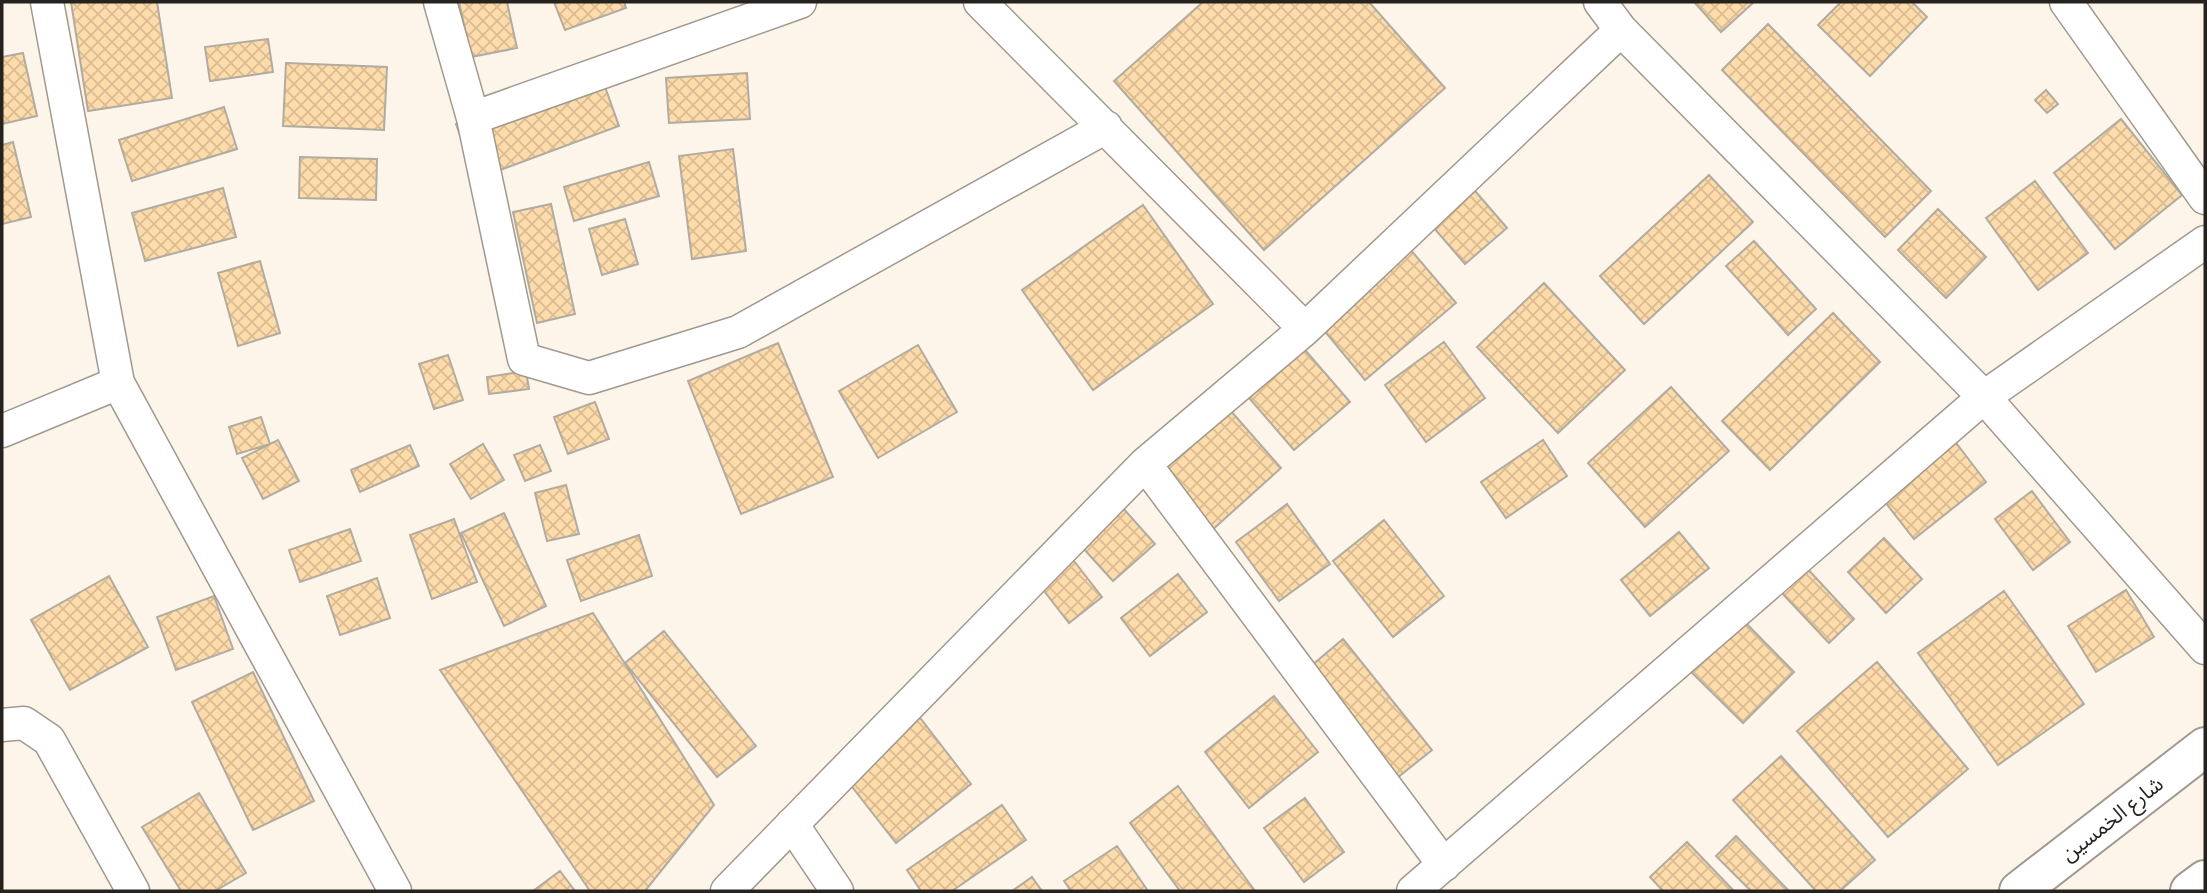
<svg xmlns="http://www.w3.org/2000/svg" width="2207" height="893" viewBox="0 0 2207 893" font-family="Karla,'Noto Sans Arabic',sans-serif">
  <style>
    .building { fill: url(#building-cross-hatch); stroke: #b2aba0; stroke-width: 2 }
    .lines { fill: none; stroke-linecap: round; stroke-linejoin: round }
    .minor-casing { stroke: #a0998f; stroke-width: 35 }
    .primary-casing { stroke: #a0998f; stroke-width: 42 }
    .minor { stroke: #fff; stroke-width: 32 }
    .primary { stroke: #fff; stroke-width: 38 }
    .labels { text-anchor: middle; stroke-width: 7; stroke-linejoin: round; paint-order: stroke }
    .street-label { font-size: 21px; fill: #26231f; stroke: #fff }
  </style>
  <defs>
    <pattern id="building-cross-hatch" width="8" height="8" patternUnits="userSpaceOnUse" patternTransform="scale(1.75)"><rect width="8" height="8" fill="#fedbaa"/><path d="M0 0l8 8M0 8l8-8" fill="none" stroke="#dabc92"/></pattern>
  </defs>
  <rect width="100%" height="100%" fill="#fdf5ea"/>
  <!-- building -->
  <path class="building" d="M71,2H157L172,98L88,111Z
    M459,2H507L517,48L471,57Z
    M554,2H624L626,8L565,30Z
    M1203,2H1369L1445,88L1264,250L1114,81Z
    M1694,2H1754L1721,32Z
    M1841,2H1912L1927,17L1870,76L1818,25Z
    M1768,24L1931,191L1885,237L1722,70Z
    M268,39L273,72L210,81L205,47Z
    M23,53L37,116L2,124V57Z
    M286,63L387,67L384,130L283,126Z
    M599,70L619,126L476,179L456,124Z
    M747,73L750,119L669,123L666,78Z
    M2046,90L2058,104L2047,113L2035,100Z
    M224,107L237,149L132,181L119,140Z
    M2121,119L2182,195L2115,249L2054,173Z
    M13,142L31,217L2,224V145Z
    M733,149L746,251L692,259L679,156Z
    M300,157L377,159L376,200L299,198Z
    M649,162L659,196L574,221L564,187Z
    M1457,170L1507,228L1465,264L1415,206Z
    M1709,175L1753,222L1644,324L1600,276Z
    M2035,181L2088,253L2038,290L1986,218Z
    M223,188L236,237L145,261L132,213Z
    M551,204L575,314L537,323L513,212Z
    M1143,205L1213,304L1093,390L1022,290Z
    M1938,209L1986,257L1946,298L1898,250Z
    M625,219L638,264L602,275L589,229Z
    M1398,235L1456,303L1365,380L1308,311Z
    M1754,241L1816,309L1788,335L1726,266Z
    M260,261L280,333L238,346L218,273Z
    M1544,283L1625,370L1558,433L1477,347Z
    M1833,313L1880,362L1770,470L1722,421Z
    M1293,336L1350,402L1294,450L1237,384Z
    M1444,342L1485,398L1426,442L1385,385Z
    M778,343L833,477L741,514L688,381Z
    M918,345L957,412L878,458L839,391Z
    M448,355L463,400L434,409L419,364Z
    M526,371L529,389L489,394L487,377Z
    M1671,387L1729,451L1645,527L1588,463Z
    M595,402L609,439L568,454L554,417Z
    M1230,410L1281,468L1211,531L1160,472Z
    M261,417L270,444L237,454L229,427Z
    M1947,431L1986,482L1914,539L1874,488Z
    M278,440L299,481L263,499L242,458Z
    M1543,440L1567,476L1506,518L1481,482Z
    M483,444L504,480L471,499L450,464Z
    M410,445L419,466L360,492L351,470Z
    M540,445L551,471L525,481L514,455Z
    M566,485L579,534L547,541L535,493Z
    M2032,491L2070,542L2033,570L1995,519Z
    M1114,498L1155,544L1113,581L1072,536Z
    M1287,504L1330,564L1279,601L1236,542Z
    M504,513L546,606L504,626L461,533Z
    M454,519L477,582L432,599L410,535Z
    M1384,520L1444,596L1393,637L1333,561Z
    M350,529L361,561L300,582L289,550Z
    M1679,532L1709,568L1650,616L1621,580Z
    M639,535L652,576L581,601L567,560Z
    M1884,538L1922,579L1886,613L1848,572Z
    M1060,543L1102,597L1069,623L1027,569Z
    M1804,565L1854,619L1829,643L1778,589Z
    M1178,574L1207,612L1150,656L1121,618Z
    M109,576L148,647L70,690L31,620Z
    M377,578L390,618L340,635L327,596Z
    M2126,590L2154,637L2096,672L2068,626Z
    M2004,591L2084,704L1998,765L1918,653Z
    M214,596L233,649L176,670L157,617Z
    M1734,611L1794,672L1743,723L1683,664Z
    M593,613L714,805L645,891H590L440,670Z
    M664,631L756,746L717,777L625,663Z
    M1343,639L1432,750L1392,782L1304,672Z
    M1877,662L1968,769L1888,837L1797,731Z
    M253,672L314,801L253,830L192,702Z
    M1274,696L1318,752L1249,808L1205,752Z
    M918,715L971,784L896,843L842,774Z
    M1781,756L1875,860L1840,891H1816L1733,800Z
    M1178,786L1255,891H1180L1130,823Z
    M199,793L246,873L215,891H181L142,827Z
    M1305,798L1344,852L1304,882L1264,828Z
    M1002,805L1026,840L952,891H921L907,870Z
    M1736,836L1789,891H1751L1716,856Z
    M1687,842L1734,891H1663L1650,877Z
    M1117,846L1148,891H1071L1064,881Z
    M560,871L575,891H533Z
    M1032,877L1042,891H1012Z"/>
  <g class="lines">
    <!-- minor casing -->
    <g class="minor-casing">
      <path id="minor" d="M47,2L118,383L395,891
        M440,2L473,118L524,359L589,378L738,332L1106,127
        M980,2L1305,329
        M1600,2L1621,30L1984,397L2205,648
        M2066,2L2205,198
        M473,118L800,2
        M2,431L118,383
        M1145,464L1444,865
        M2,725L24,723L49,740L133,891
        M792,824L837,891
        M727,891L1145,464L1305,329L1621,30
        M1413,891L1984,397L2205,242"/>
    </g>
    <!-- primary casing -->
    <g class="primary-casing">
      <path id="primary" d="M2019,891L2205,747
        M2190,891L2205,880"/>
    </g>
    <!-- minor -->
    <use href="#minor" class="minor"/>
    <!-- primary -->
    <use href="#primary" class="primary"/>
  </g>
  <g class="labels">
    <!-- street labels -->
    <g class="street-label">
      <text transform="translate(2112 819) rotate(-38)" y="7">شارع الخمسين</text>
    </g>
  </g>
  <!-- border -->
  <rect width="2207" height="893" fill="none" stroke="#26231f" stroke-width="7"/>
</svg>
